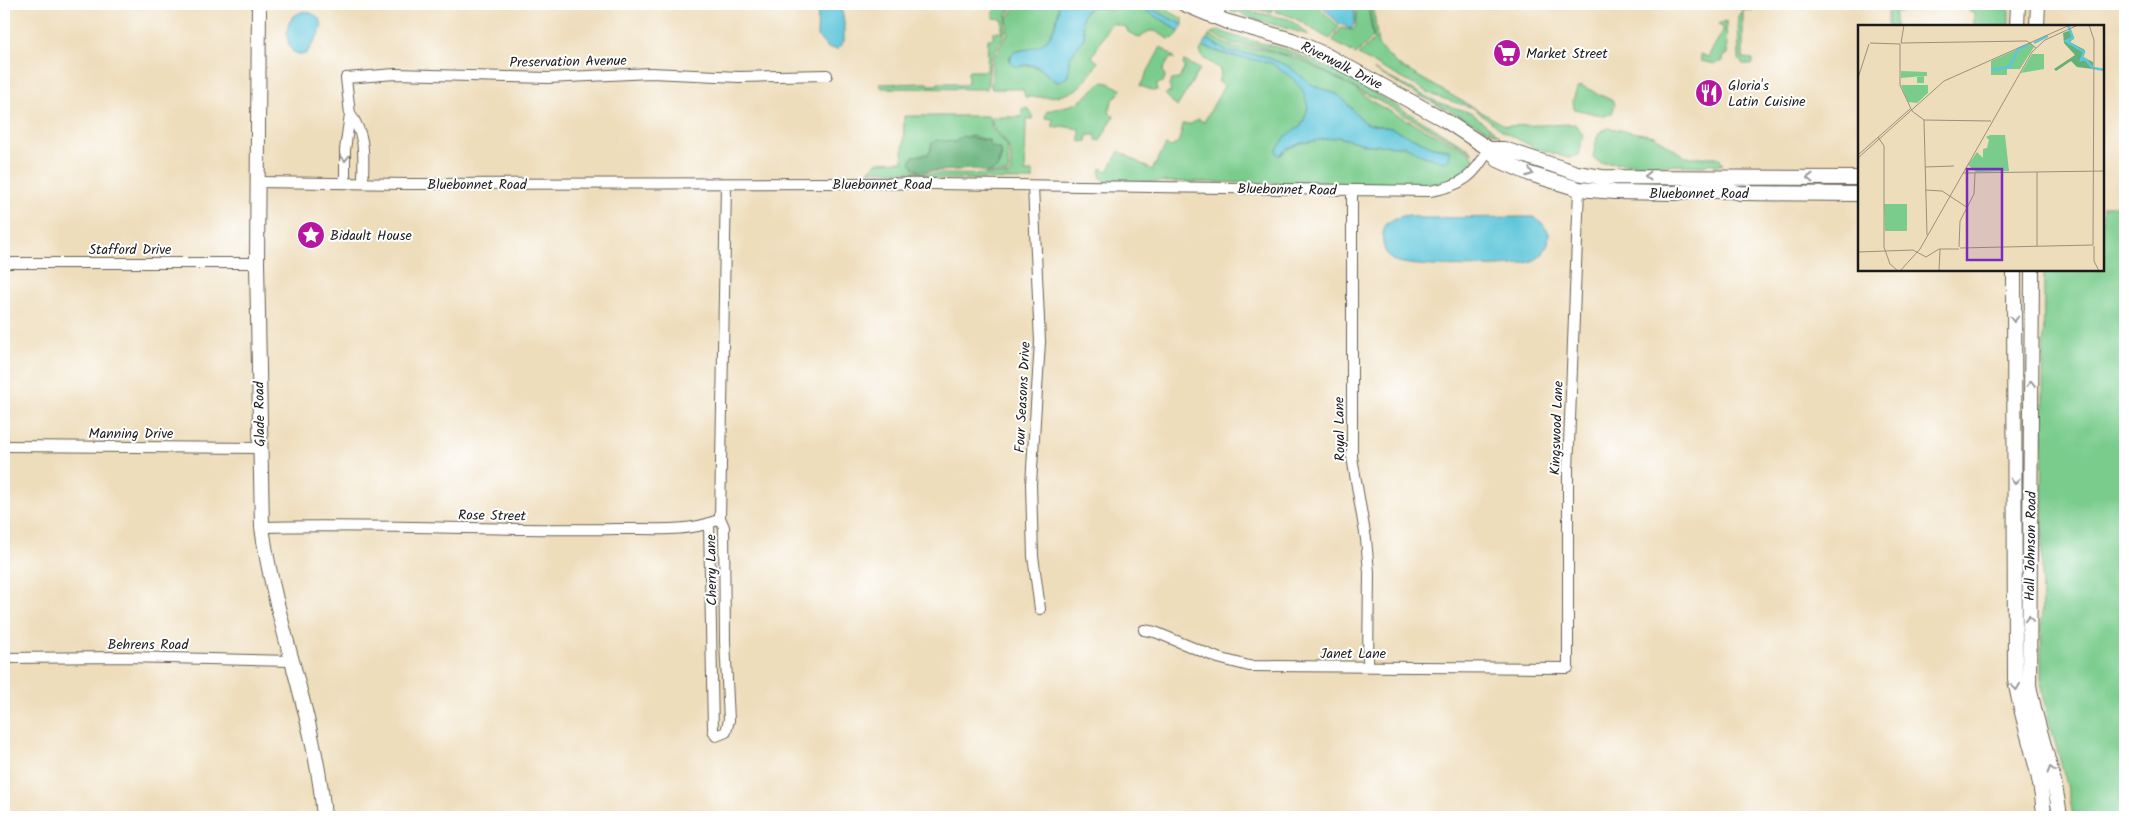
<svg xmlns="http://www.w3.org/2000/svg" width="2129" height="821" viewBox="0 0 2129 821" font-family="Kalam,sans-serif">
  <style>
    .green { fill: #7acc8d; stroke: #4b7454 }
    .forest { fill: #63b078; stroke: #40664a }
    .water { fill: #5ec6da; stroke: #3d717b }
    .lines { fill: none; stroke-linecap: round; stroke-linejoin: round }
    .street-casing { stroke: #666054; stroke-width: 12 }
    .secondary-casing { stroke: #666054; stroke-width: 16 }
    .street { stroke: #fff; stroke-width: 10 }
    .secondary { stroke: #fff; stroke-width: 14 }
    .oneway { stroke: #999 }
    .labels { text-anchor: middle; stroke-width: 4; stroke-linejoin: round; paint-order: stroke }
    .poi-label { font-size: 14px; fill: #1c1c1c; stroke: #fff; text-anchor: start }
    .street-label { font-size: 14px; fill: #1c1c1c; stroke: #fff }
    .inset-river { fill: none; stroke: #5ec6da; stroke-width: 2.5 }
    .inset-road { fill: none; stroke: #9a907b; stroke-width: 1 }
    .view { fill: #7b2cbf; fill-opacity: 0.15; stroke: #7b2cbf; stroke-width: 2.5 }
    .inset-edge { fill: none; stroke: #1c1c1c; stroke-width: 2.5 }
  </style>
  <rect width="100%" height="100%" fill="#fff"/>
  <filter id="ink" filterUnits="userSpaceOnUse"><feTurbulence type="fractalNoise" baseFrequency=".02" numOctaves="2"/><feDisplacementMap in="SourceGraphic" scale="10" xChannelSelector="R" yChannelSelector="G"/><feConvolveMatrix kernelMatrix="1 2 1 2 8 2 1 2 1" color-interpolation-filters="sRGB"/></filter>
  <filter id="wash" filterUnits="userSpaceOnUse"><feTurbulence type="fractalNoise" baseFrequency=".0096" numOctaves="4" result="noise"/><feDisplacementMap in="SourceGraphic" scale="20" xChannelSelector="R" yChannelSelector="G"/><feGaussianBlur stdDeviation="1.12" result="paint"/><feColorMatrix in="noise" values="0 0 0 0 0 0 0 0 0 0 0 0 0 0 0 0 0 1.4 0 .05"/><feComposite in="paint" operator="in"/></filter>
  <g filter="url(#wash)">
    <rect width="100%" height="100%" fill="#edb"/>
    <!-- green -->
    <path class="green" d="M998,4H1016L1007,15L1004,36L991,57L987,89L882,88L879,84L928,83L929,85H937L938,83H955L957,85H965L968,83V71H987L988,39H993V32H1002V19L993,18V12Z
      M1019,4H1059C1057,22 1052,44 1031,49C1023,50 1014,50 1009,57L1018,67C1033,63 1040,67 1050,78H1066L1068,76L1069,58L1084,38L1082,16L1090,7C1096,6 1099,9 1105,9C1113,10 1117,5 1124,4C1138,1 1168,23 1179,32L1175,38L1169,39L1155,31H1149L1140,38L1128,32L1126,27L1111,23L1092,57L1098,62C1077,99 1064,97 1025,97L1023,89H992L991,86L993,58L1007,35L1008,17Z
      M1142,4H1155L1183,19V25Z
      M1233,4H1278L1271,12Z
      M1281,4H1316L1339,27L1330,39C1311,30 1297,15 1275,12Z
      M1363,4H1367L1368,8L1373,37L1356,54L1332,41L1341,28L1352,30L1356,27V7Z
      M1369,4H1373L1378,45L1398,65L1506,126L1575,124L1583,135L1579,155L1568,158L1533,147L1506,133L1473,108L1435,96L1358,55L1374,39Z
      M1745,6L1752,5L1753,10H1743V58L1753,59V64H1743L1739,59L1738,16Z
      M1894,6H1903L1902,12H1895V26H1888V12Z
      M1972,7L2009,9V26H1974V13L1969,12Z
      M1232,8L1289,19L1309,35L1245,16L1239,11L1236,13L1230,10Z
      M1726,21L1727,54L1722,57L1723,61L1715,64L1701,61L1700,54L1708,57L1724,29L1718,24Z
      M1220,30C1223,35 1279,47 1291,51C1349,75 1410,115 1465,146L1474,153L1296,56L1283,54L1261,47L1233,45L1211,33Z
      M1209,35L1233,48L1262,49L1298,59L1351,86L1376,104L1471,153L1475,160C1468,180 1440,184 1422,185L1104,181L1100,176L1101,168L1108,171L1119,151L1152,170L1166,145L1171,147L1179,142L1183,124H1191L1198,119L1204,122L1224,86L1218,81L1221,75L1219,68L1203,58L1200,51L1203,46C1211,49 1220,53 1228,55C1240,58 1254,57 1266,61C1286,68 1313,91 1307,114C1304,124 1287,145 1280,156L1287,149L1301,143L1338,137L1369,145L1405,146L1424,156L1444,162L1448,149L1433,147L1391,128L1366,124L1339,95L1314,86L1288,66L1263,56L1228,52L1207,39Z
      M1161,47L1175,58H1170L1163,70L1165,77L1163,82L1157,84V90L1154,91L1140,86Z
      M1184,61L1200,69L1177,107L1165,94L1171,92L1169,85L1172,80L1179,79L1185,67L1183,65Z
      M1374,70L1439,103L1472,113L1500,136L1416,94Z
      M1102,82L1109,83L1122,90L1112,101L1109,113L1114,116L1100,141L1096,140V135H1088L1087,141L1080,142V129L1061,126L1053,128V119L1045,118L1047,111L1078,103Z
      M1582,86L1613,101L1615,105L1612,113L1605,116L1574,109L1573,100L1577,88Z
      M1025,108L1030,110L1033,116L1032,119H1026L1025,172H1033V180L876,178L869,173L1008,175C1012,171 1011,169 1011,164C1011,133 993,139 991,117H1022V109Z
      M904,116H989L992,128L1007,145L1009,170L1007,173H986L999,165L1002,154L1000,149L991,146L989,140L970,136L955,142L942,141L931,148L928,154L913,156L914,169L920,172L869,170L877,162L903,161Z
      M1609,128L1655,136L1685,157H1718L1723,164L1718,166L1710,163L1704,166L1600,163L1593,157L1597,137L1601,131Z
      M2103,206H2125V817H2073C2067,769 2046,726 2041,678L2044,270H2103Z"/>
    <!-- forest -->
    <path class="forest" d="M962,136L989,141L991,146L1002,151L997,169L986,173L975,169L920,172L910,163L913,156L928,154L931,150V144L937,140L955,142Z"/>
    <!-- water -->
    <path class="water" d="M832,4L841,6L844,22V41L838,49L828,48L817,36L818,6Z
      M1059,4H1124L1110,9L1090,7C1077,16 1085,25 1084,38L1069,58L1068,76L1059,82C1049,80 1045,69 1035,66C1028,63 1021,67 1014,66L1009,60L1014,52C1021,50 1030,50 1038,46C1054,39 1058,19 1059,4Z
      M1133,4H1142L1183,25L1179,32L1166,22Z
      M1320,4H1352C1354,12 1358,22 1351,29L1338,23Z
      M305,11C335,20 317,35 307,53L302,55L293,52C283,37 285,15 305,11Z
      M1207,39L1228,52L1263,56L1288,66L1314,86L1339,95L1366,124L1391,128L1433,147L1449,150V160L1444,162L1424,156L1405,146L1369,145L1338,137L1301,143L1287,149L1278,156L1276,151L1286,136L1301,126L1304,120L1308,107L1303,91L1292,78L1271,63L1228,55L1203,46Z
      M1409,215L1421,218L1533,217L1542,223L1549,233L1548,244L1542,255C1537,259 1531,262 1525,263C1507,268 1402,269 1391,259C1381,249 1381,235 1386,223L1402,216Z"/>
  </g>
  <g filter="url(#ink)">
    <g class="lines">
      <!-- street casing -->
      <g class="street-casing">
        <path id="street" d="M350,114C367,137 363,156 363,183
          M256,182L409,184L864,183L1430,191C1462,186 1474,176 1489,149
          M345,183V150L350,114L346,78L395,74L548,78L651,73L739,77L827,75
          M1033,186L1040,342L1031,484L1033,556L1040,609
          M1352,190V457L1366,539L1369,572L1368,666
          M4,263H257
          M4,446L259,448
          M709,523L713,730L716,736L726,732L729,720L725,641L724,527L720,518L726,184
          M262,527C380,524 498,531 616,529C647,528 686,533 715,521
          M1144,630L1155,632L1218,658L1249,666L1568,668V470L1579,189
          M4,658L126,657L291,661"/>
      </g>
      <!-- secondary casing -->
      <g class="secondary-casing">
        <path id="secondary" d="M259,4L257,263L262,527C275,625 316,718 324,817
          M1184,4L1225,21L1292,40L1324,54L1443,119L1489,149L1498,160L1530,174L1579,189L1615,192L1675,193L1688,191H1731L1740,193L1859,194
          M1213,17L1221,4
          M2017,26L2018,4
          M2037,26L2038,4
          M1489,149H1504L1577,173L1602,177L1859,178
          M2014,270L2015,679C2022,726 2042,770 2044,817
          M2032,270L2029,685C2037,730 2055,772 2060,817"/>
      </g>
      <!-- street -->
      <use href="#street" class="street"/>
      <!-- secondary -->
      <use href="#secondary" class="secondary"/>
    </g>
    <!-- one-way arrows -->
    <defs><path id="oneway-chevron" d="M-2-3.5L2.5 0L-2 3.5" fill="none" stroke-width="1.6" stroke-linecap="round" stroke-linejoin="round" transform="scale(1.25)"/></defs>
    <g class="oneway">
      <use href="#oneway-chevron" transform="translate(345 158) rotate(90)"/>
      <use href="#oneway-chevron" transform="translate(1530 173) rotate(20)"/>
      <use href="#oneway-chevron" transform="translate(1648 176) rotate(180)"/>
      <use href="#oneway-chevron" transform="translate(1810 178) rotate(-179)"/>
      <use href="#oneway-chevron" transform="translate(2014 319) rotate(90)"/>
      <use href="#oneway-chevron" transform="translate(2031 384) rotate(-90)"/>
      <use href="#oneway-chevron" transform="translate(2015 481) rotate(90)"/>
      <use href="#oneway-chevron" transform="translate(2029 619) rotate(-90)"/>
      <use href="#oneway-chevron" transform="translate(2016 687) rotate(82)"/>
      <use href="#oneway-chevron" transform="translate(2051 770) rotate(-106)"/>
    </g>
  </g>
  <!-- icons -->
  <defs>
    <g id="supermarket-disc" transform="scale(1.4375)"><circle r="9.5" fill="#b5179e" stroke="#fff"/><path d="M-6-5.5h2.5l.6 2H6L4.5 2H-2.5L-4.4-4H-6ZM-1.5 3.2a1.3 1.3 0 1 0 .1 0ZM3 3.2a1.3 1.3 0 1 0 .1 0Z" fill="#fff"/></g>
    <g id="restaurant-disc" transform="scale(1.4375)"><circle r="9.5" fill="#b5179e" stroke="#fff"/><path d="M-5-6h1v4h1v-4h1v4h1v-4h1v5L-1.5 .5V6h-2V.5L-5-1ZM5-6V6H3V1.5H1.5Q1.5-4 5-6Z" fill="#fff"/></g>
    <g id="sight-disc" transform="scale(1.4375)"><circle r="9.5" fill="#b5179e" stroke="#fff"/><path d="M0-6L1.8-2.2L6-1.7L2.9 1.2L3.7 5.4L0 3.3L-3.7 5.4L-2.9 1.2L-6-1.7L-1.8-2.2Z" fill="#fff"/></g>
  </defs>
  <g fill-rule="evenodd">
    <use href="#supermarket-disc" x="1507" y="53"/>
    <use href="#restaurant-disc" x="1709" y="93"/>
    <use href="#sight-disc" x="311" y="235"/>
  </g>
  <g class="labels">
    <!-- poi labels -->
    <g class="poi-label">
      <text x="1526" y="58">Market Street</text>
      <text x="1728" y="90">Gloria's<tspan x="1728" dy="16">Latin Cuisine</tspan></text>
      <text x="330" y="240">Bidault House</text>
    </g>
    <!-- street labels -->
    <g class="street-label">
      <text transform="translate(568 61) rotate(-1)" y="5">Preservation Avenue</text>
      <text transform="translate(1342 65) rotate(27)" y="5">Riverwalk Drive</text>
      <text x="477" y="189">Bluebonnet Road</text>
      <text x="882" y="189">Bluebonnet Road</text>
      <text transform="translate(1287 189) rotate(1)" y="5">Bluebonnet Road</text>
      <text x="1699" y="198">Bluebonnet Road</text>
      <text x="130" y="254">Stafford Drive</text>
      <text transform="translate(1022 397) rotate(-87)" y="5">Four Seasons Drive</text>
      <text transform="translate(259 414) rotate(-91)" y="5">Glade Road</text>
      <text transform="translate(1556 428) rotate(-88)" y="5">Kingswood Lane</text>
      <text transform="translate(1339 429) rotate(-91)" y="5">Royal Lane</text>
      <text x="131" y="438">Manning Drive</text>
      <text transform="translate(492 515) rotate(1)" y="5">Rose Street</text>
      <text transform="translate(2030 546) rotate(-89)" y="5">Hall Johnson Road</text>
      <text transform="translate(711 570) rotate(-91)" y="5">Cherry Lane</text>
      <text x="148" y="649">Behrens Road</text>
      <text x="1353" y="658">Janet Lane</text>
    </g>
  </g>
  <!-- overview -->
  <g transform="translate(1858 25)">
    <rect width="246" height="246" fill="#edb"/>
    <path d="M173,18L176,22L162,44H149V50H133V36ZM174,29H186V44L163,48ZM43,46L69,47V51H66V58H59V52L66,51L43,53ZM43,60H70V68L59,78L50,77ZM132,110H147L151,146L118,147L110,140L119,127L125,133V124L129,123L131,115L128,112ZM26,179H49V206H27Z" fill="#7acc8d"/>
    <path d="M213,5L216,13L212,17L227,25L225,32L235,37V44L219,42L213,36L198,46L196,44L217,30L206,18L205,8Z" fill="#63b078"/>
    <path class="inset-river" d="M210,0L215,13L208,16L226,27L223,35L227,34L235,43L247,45M176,18L190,11M133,45L152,42L160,24L171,20"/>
    <path class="inset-road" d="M231,0L236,15L235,220M12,18L42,19M43,18L169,16L178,23M43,18L46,0M42,19V60L54,86L66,95L133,96M0,53L11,19M66,95L69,210M20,112L26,121V222L32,239L40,246M0,130L52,84M0,133L86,56L212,0M67,142L96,141M105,148L247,146M67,165L84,166L110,183M179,221V147M236,221V236L241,246M101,222L102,196L116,169L117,148M102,223L235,220M0,227L55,225L68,232L81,224H101M42,246L62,224L174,27L187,15L220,0M81,246L82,224"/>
    <path class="view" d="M109,144H144V235H109Z"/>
    <rect width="246" height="246" class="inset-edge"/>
  </g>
  <!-- margin -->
  <rect width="2129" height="821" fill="none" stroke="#fff" stroke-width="20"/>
</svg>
